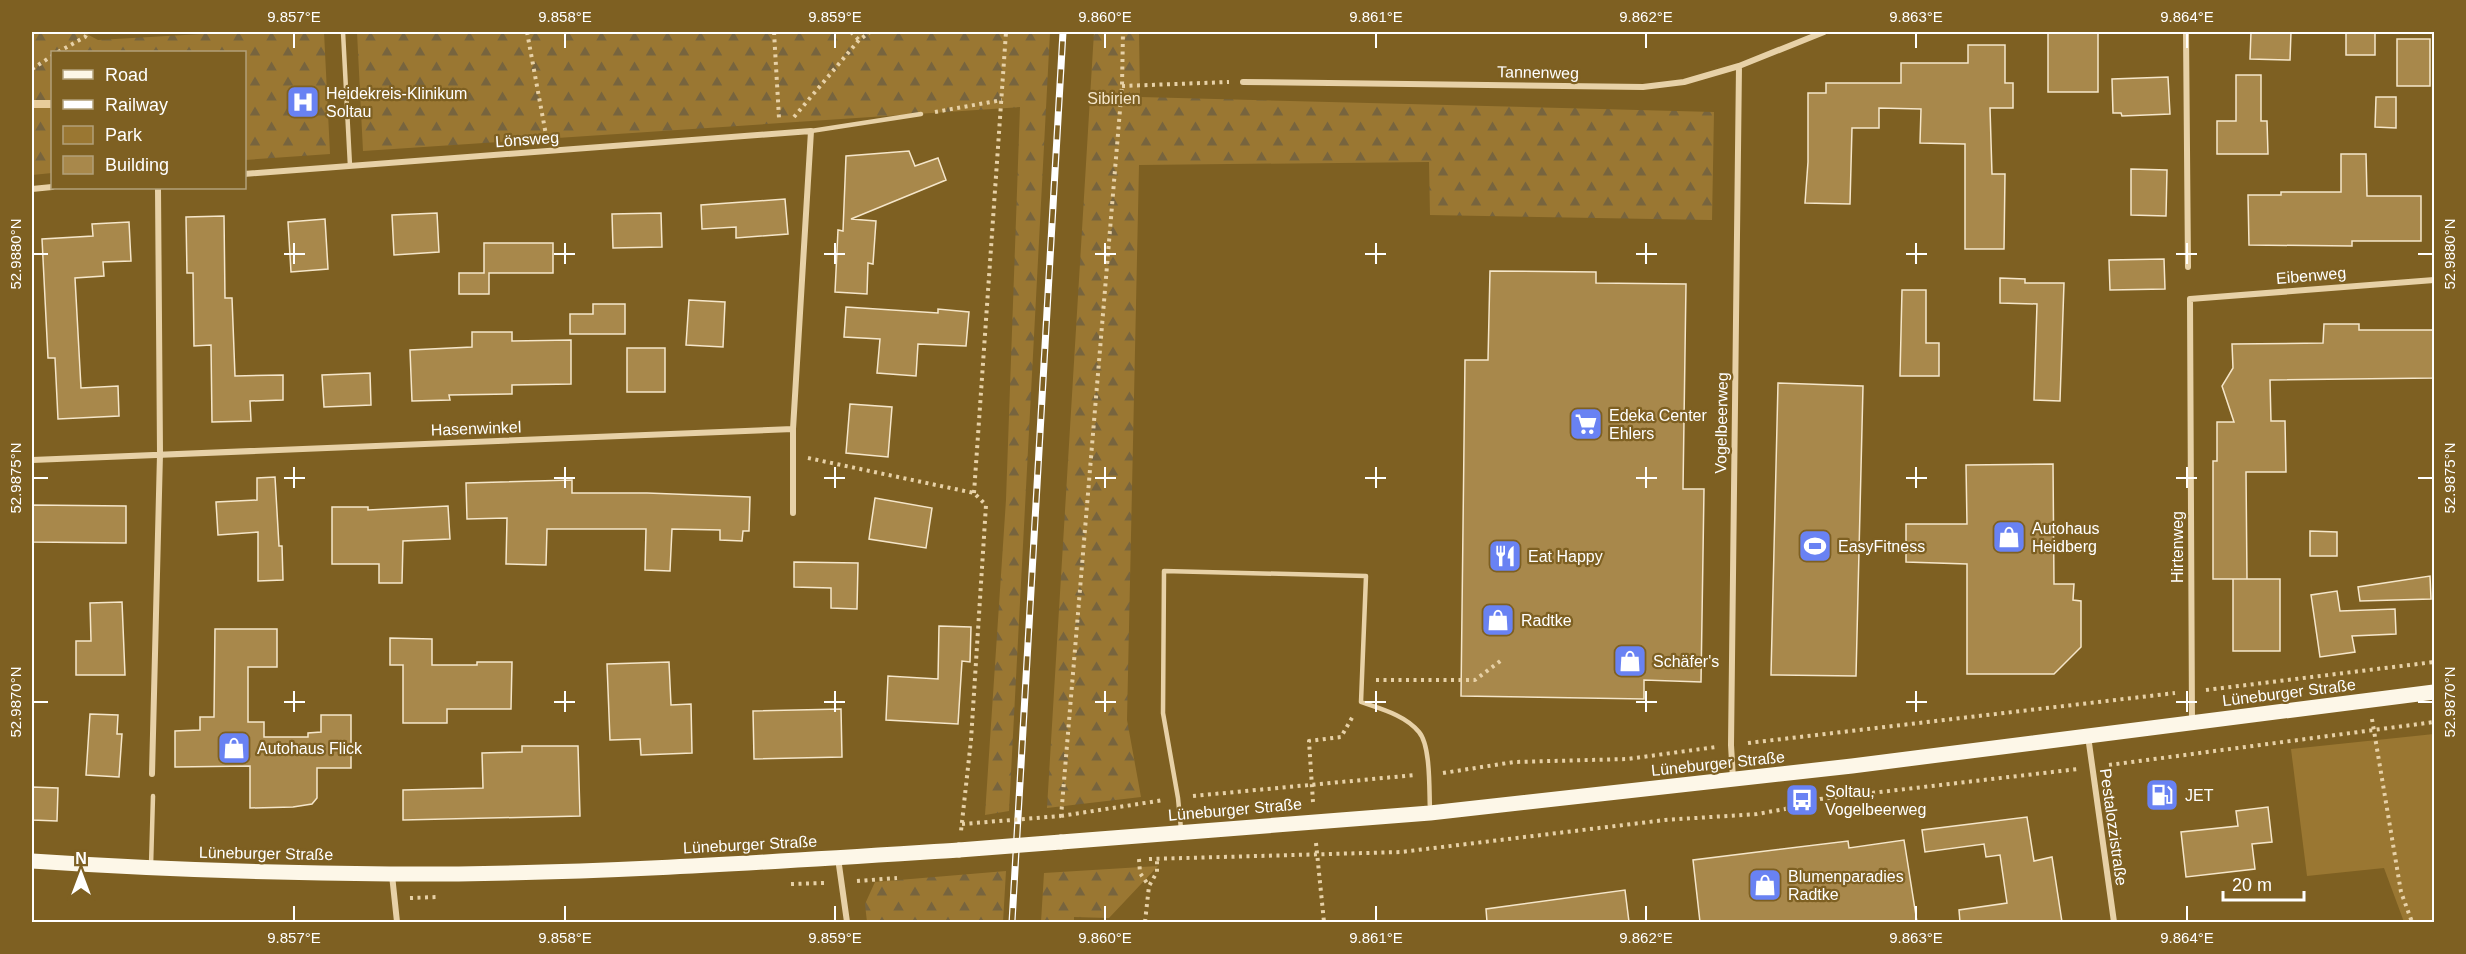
<svg xmlns="http://www.w3.org/2000/svg" width="2466" height="954" viewBox="0 0 2466 954" font-family="Helvetica,sans-serif">
  <style>
    .green { fill: #9a7732 }
    .forest { fill: url(#forest-firs) }
    .lines { fill: none; stroke-linecap: round; stroke-linejoin: round }
    .stream { stroke: #e8cc9a; stroke-width: 8 }
    .building { fill: #a8884b; stroke: #f5e6ca; stroke-width: 1.5 }
    .path { stroke: #e7d1a7; stroke-width: 4; stroke-dasharray: 3 4.5; stroke-linecap: butt }
    .lane { stroke: #e7d1a7; stroke-width: 4.5 }
    .street { stroke: #e7d1a7; stroke-width: 6 }
    .primary { stroke: #fdf7e8; stroke-width: 15 }
    .rail-casing { stroke: #fff; stroke-width: 7 }
    .rail { stroke: #7e6022; stroke-width: 4.5; stroke-dasharray: 14; stroke-linecap: butt }
    .path-bridge { stroke: #e7d1a7; stroke-width: 4; stroke-dasharray: 3 4.5; stroke-linecap: butt }
    .primary-bridge { stroke: #fdf7e8; stroke-width: 15 }
    .ticks { fill: none; stroke: #fff; stroke-width: 2 }
    .labels { text-anchor: middle; stroke-width: 4.5; stroke-linejoin: round; paint-order: stroke }
    .street-label { font-size: 16px; fill: #fff; stroke: #7e6022 }
    .poi-label { font-size: 16px; fill: #fff; stroke: #7e6022; text-anchor: start }
    .park-label { font-size: 16px; fill: #f5e6ca; stroke: #7e6022 }
    .neatline { fill: none; stroke: #fff; stroke-width: 2 }
    .ticks-label { font-size: 15px; text-anchor: middle; fill: #fff }
  </style>
  <defs>
    <pattern id="forest-firs" width="22" height="20" patternUnits="userSpaceOnUse" patternTransform="scale(1.5)"><rect width="22" height="20" fill="#9a7732"/><path d="M5 1l3.5 6h-7zM16 11l3.5 6h-7z" fill="#77643e"/></pattern>
  </defs>
  <rect width="100%" height="100%" fill="#7e6022"/>
  <!-- green -->
  <path class="green" d="M2434,734V922H2404L2384,868L2307,876L2291,749Z"/>
  <!-- forest -->
  <path class="forest" d="M32,32H83L98,40L237,32H324L330,154L245,160L244,52H52V173L32,175Z
    M357,32H1050L1009,811L985,815L1006,500L1020,107L363,151Z
    M1094,32H1139L1140,97L1714,112L1712,220L1430,215L1429,162L1139,165L1127,720L1141,797L1047,808Z
    M1158,866L1109,918L1074,917V922H1041L1044,873Z
    M1006,871L1003,922H867L865,904L875,882Z"/>
  <g class="lines">
    <!-- stream -->
    <path class="stream" d="M32,104H52"/>
  </g>
  <!-- building -->
  <path class="building" d="M2048,32H2098V92H2048Z
    M2251,32H2291L2290,60L2250,59Z
    M2346,32L2375,33V55H2346Z
    M2397,39H2430V86H2397Z
    M1968,45H2005V83H2013V108H1990L1992,174H2005L2004,249H1965V144L1920,143L1921,109L1879,108V128H1852L1850,204L1805,203L1808,162V93H1826V83H1901V63H1968Z
    M2236,75H2261V121H2267L2268,154H2217V121H2236Z
    M2168,77L2170,114L2122,116L2121,113H2113L2112,79Z
    M2376,97H2396V128L2375,127Z
    M909,151L915,166L938,158L946,180L851,219L876,221L873,264L868,263L867,294L835,292L838,230L843,231L846,156Z
    M2341,154H2366L2367,196H2421V241H2352V246L2249,245L2248,195H2281V192H2341Z
    M2131,169L2167,170L2166,216L2131,215Z
    M785,199L788,234L736,238V227L702,229L701,205Z
    M437,213L439,252L394,255L392,215Z
    M661,213L662,247L613,248L612,214Z
    M224,216L225,298H232L235,376L283,375V400L250,401L251,421L212,422L211,345L194,346L193,273H187L186,217Z
    M325,219L328,269L291,272L288,222Z
    M129,222L131,261L103,262L104,276L75,278L81,388L118,386L119,416L58,419L55,358H48L42,239L93,236L92,224Z
    M484,243H553V273H489V294H459V273H484Z
    M2164,259L2165,289L2110,290L2109,260Z
    M1490,271L1596,272V283L1686,284L1683,489H1704L1701,682L1644,680V699L1461,696L1465,360H1488Z
    M2000,278L2025,279V283H2064L2060,401L2034,400L2037,304L2000,303Z
    M1902,290H1926V343H1939V376H1900Z
    M689,300L725,302L723,347L686,345Z
    M593,304H625V334H570V314H593Z
    M846,307L938,313V309L969,312L966,346L918,344L916,376L877,373L880,339L844,337Z
    M2324,324H2359V330H2434V378L2270,380L2271,421H2285L2286,472H2246L2247,579H2213V461H2217V422H2234L2222,386L2233,368L2232,344L2323,343Z
    M472,332H512V341L571,340V384L512,385V394L449,395L450,400L412,401L410,350L472,347Z
    M627,348H665V392H627Z
    M370,373L371,405L324,407L322,375Z
    M1778,383L1863,386L1856,676L1771,675Z
    M850,404L892,407L888,457L846,453Z
    M2053,464L2054,584H2074L2073,600L2081,601V647L2054,674H1967V564L1906,562V524H1967L1966,465Z
    M275,477L279,546H282L283,580L258,581V532L218,535L216,502L257,500V478Z
    M572,480V493H647L750,497L749,531H743L742,541L720,540V530L672,529L670,571L645,570L646,529H547L546,565L506,564L507,518L467,519L466,483Z
    M875,498L932,508L926,548L869,539Z
    M32,505L126,506V543L32,542Z
    M448,506L450,539L403,541L402,583H379V564H332V507H368V510Z
    M2310,531L2337,532V556H2310Z
    M794,562L858,563L857,609L831,608V588L794,587Z
    M2430,576L2431,599L2360,601L2358,587Z
    M2233,579H2280V651H2233Z
    M2337,591L2340,611L2395,609L2396,634L2352,636L2355,652L2320,657L2311,595Z
    M122,602L125,675H76V641H91L90,603Z
    M939,626L971,627L970,662L962,661L958,724L886,720L888,676L938,679Z
    M215,629H277V667H248V722H264V737H308V733L321,732V715H351V768H317V798L312,804L293,807L250,808V766L175,767V731L200,730V717H214Z
    M390,638L432,639V665H477V662H512L511,709H447V723H403V665H390Z
    M669,662L671,705L691,704L692,753L641,755L640,739L610,740L607,664Z
    M841,709L842,757L754,759L753,711Z
    M90,714L118,715L117,734H122L119,777L86,775Z
    M522,746H578L580,816L403,820V790L483,788L482,753L522,752Z
    M32,787L58,788L57,821L32,820Z
    M2268,807L2272,842L2252,844L2255,869L2186,877L2181,832L2238,826L2236,811Z
    M2027,817L2034,861L2052,857L2062,922H1960L1959,910L2007,903L2000,855L1986,857L1984,844L1925,852L1922,830Z
    M1904,840L1917,922H1700L1693,860L1848,841L1849,848Z
    M1625,890L1629,922H1487L1486,909Z"/>
  <g class="lines">
    <!-- path -->
    <path class="path" d="M527,32L546,135
      M774,32L779,118
      M851,32L859,40
      M58,52L85,37L88,32
      M32,69L52,56
      M1122,86L1229,82
      M935,112L1002,100
      M794,117L859,40L870,32
      M808,458L974,493L986,505L971,740L961,831
      M974,493L1006,32
      M1376,680H1475L1503,659
      M2206,690L2434,662
      M2372,719L2401,892L2412,922
      M1748,743L2175,693
      M2109,765L2434,722
      M1443,773L1514,762L1627,759L1716,747
      M1193,796L1415,775
      M1313,802L1309,741L1341,737L1353,716
      M1061,816L1164,800
      M1061,817L1122,86L1123,32
      M1316,843L1324,922
      M1139,859L1140,873L1149,886
      M1149,859L1401,852L1665,820L1757,814L1785,809L1820,799L2078,769
      M857,881L897,878
      M791,884L825,883
      M410,898L438,897
      M1145,922L1149,886L1157,872V858"/>
    <!-- lane -->
    <path class="lane" d="M343,32L350,166
      M811,131L921,114
      M1181,829L1178,798L1163,713L1164,571L1366,576L1361,702C1381,709 1405,715 1419,732C1431,746 1429,791 1430,810
      M151,866L153,796"/>
    <!-- street -->
    <path class="street" d="M2186,32L2188,267
      M1243,82L1643,87L1684,82L1739,66L1824,32
      M244,174L811,131L793,429V513
      M32,189L52,187
      M32,460L793,429
      M2192,721L2190,299L2434,280
      M2088,736L2114,922
      M152,774L160,454L158,188
      M1733,779L1731,745L1739,66
      M838,858L847,922
      M392,875L397,922"/>
    <!-- primary -->
    <path class="primary" d="M1061,842L1430,813L1852,766L2434,692
      M32,861C151,869 271,873 390,874C580,875 770,862 959,850"/>
    <!-- rail casing -->
    <g class="rail-casing">
      <path id="rail" d="M1012,922L1063,32"/>
    </g>
    <!-- rail -->
    <use href="#rail" class="rail"/>
    <!-- path-bridge -->
    <path class="path-bridge" d="M962,824L1061,816"/>
    <!-- primary-bridge -->
    <path class="primary-bridge" d="M959,850L1061,842"/>
  </g>
  <!-- ticks -->
  <path class="ticks" d="M294,33V48M565,33V48M835,33V48M1105,33V48M1376,33V48M1646,33V48M1916,33V48M2187,33V48M294,243V264M565,243V264M835,243V264M1105,243V264M1376,243V264M1646,243V264M1916,243V264M2187,243V264M33,254H48M284,254H305M554,254H575M824,254H845M1095,254H1116M1365,254H1386M1636,254H1657M1906,254H1927M2176,254H2197M2418,254H2433M294,467V488M565,467V488M835,467V488M1105,467V488M1376,467V488M1646,467V488M1916,467V488M2187,467V488M33,478H48M284,478H305M554,478H575M824,478H845M1095,478H1116M1365,478H1386M1636,478H1657M1906,478H1927M2176,478H2197M2418,478H2433M294,691V712M565,691V712M835,691V712M1105,691V712M1376,691V712M1646,691V712M1916,691V712M2187,691V712M33,702H48M284,702H305M554,702H575M824,702H845M1095,702H1116M1365,702H1386M1636,702H1657M1906,702H1927M2176,702H2197M2418,702H2433M294,906V921M565,906V921M835,906V921M1105,906V921M1376,906V921M1646,906V921M1916,906V921M2187,906V921"/>
  <!-- icons -->
  <defs>
    <g id="hospital-square" transform="scale(1.725)"><rect x="-9" y="-9" width="18" height="18" rx="4" fill="#6982f3" stroke="#7e6022"/><path d="M-5-5h3v3.5h4V-5h3V5h-3V1.5h-4V5h-3Z" fill="#fff"/></g>
    <g id="supermarket-square" transform="scale(1.725)"><rect x="-9" y="-9" width="18" height="18" rx="4" fill="#6982f3" stroke="#7e6022"/><path d="M-6-5.5h2.5l.6 2H6L4.5 2H-2.5L-4.4-4H-6ZM-1.5 3.2a1.3 1.3 0 1 0 .1 0ZM3 3.2a1.3 1.3 0 1 0 .1 0Z" fill="#fff"/></g>
    <g id="shop-square" transform="scale(1.725)"><rect x="-9" y="-9" width="18" height="18" rx="4" fill="#6982f3" stroke="#7e6022"/><path d="M-5-2.5h2.3a2.7 3.5 0 0 1 5.4 0H5L5.5 6h-11ZM-1.5-2.5h3a1.5 2.3 0 0 0-3 0Z" fill="#fff"/></g>
    <g id="stadium-square" transform="scale(1.725)"><rect x="-9" y="-9" width="18" height="18" rx="4" fill="#6982f3" stroke="#7e6022"/><path d="M0-5a6.5 5 0 1 0 0 10a6.5 5 0 1 0 0-10ZM-3.5-1.8h7v3.6h-7Z" fill="#fff"/></g>
    <g id="restaurant-square" transform="scale(1.725)"><rect x="-9" y="-9" width="18" height="18" rx="4" fill="#6982f3" stroke="#7e6022"/><path d="M-5-6h1v4h1v-4h1v4h1v-4h1v5L-1.5 .5V6h-2V.5L-5-1ZM5-6V6H3V1.5H1.5Q1.5-4 5-6Z" fill="#fff"/></g>
    <g id="fuel-square" transform="scale(1.725)"><rect x="-9" y="-9" width="18" height="18" rx="4" fill="#6982f3" stroke="#7e6022"/><path d="M-5.5-6h7V0h2V4h1.3V-2.5L3-4.5l.8-.8L6-3V5H2.5V1h-1V6h-7ZM-4.2-4.7v3.2H.2V-4.7Z" fill="#fff"/></g>
    <g id="bus-square" transform="scale(1.725)"><rect x="-9" y="-9" width="18" height="18" rx="4" fill="#6982f3" stroke="#7e6022"/><path d="M-5-6H5V4H4V6H2V4H-2V6H-4V4H-5ZM-3.5-4V0h7V-4ZM-3.5 1.2v1.5H-2V1.2ZM2 1.2v1.5H3.5V1.2Z" fill="#fff"/></g>
  </defs>
  <g fill-rule="evenodd">
    <use href="#hospital-square" x="303" y="102"/>
    <use href="#supermarket-square" x="1586" y="424"/>
    <use href="#shop-square" x="2009" y="537"/>
    <use href="#stadium-square" x="1815" y="546"/>
    <use href="#restaurant-square" x="1505" y="556"/>
    <use href="#shop-square" x="1498" y="620"/>
    <use href="#shop-square" x="1630" y="661"/>
    <use href="#shop-square" x="234" y="748"/>
    <use href="#fuel-square" x="2162" y="795"/>
    <use href="#bus-square" x="1802" y="800"/>
    <use href="#shop-square" x="1765" y="885"/>
  </g>
  <g class="labels">
    <!-- street labels -->
    <g class="street-label">
      <text transform="translate(1538 72) rotate(1)" y="6">Tannenweg</text>
      <text transform="translate(527 139) rotate(-4)" y="6">Lönsweg</text>
      <text transform="translate(2311 275) rotate(-5)" y="6">Eibenweg</text>
      <text transform="translate(1721 423) rotate(-89)" y="6">Vogelbeerweg</text>
      <text transform="translate(476 428) rotate(-2)" y="6">Hasenwinkel</text>
      <text transform="translate(2177 547) rotate(-90)" y="6">Hirtenweg</text>
      <text transform="translate(2289 692) rotate(-7)" y="6">Lüneburger Straße</text>
      <text transform="translate(1718 763) rotate(-6)" y="6">Lüneburger Straße</text>
      <text transform="translate(1235 809) rotate(-5)" y="6">Lüneburger Straße</text>
      <text transform="translate(2114 827) rotate(82)" y="6">Pestalozzistraße</text>
      <text transform="translate(750 844) rotate(-3)" y="6">Lüneburger Straße</text>
      <text transform="translate(266 853) rotate(1)" y="6">Lüneburger Straße</text>
    </g>
    <!-- poi labels -->
    <g class="poi-label">
      <text x="326" y="99">Heidekreis-Klinikum<tspan x="326" dy="18">Soltau</tspan></text>
      <text x="1609" y="421">Edeka Center<tspan x="1609" dy="18">Ehlers</tspan></text>
      <text x="2032" y="534">Autohaus<tspan x="2032" dy="18">Heidberg</tspan></text>
      <text x="1838" y="552">EasyFitness</text>
      <text x="1528" y="562">Eat Happy</text>
      <text x="1521" y="626">Radtke</text>
      <text x="1653" y="667">Schäfer's</text>
      <text x="257" y="754">Autohaus Flick</text>
      <text x="1825" y="797">Soltau,<tspan x="1825" dy="18">Vogelbeerweg</tspan></text>
      <text x="2185" y="801">JET</text>
      <text x="1788" y="882">Blumenparadies<tspan x="1788" dy="18">Radtke</tspan></text>
    </g>
    <!-- park labels -->
    <g class="park-label">
      <text x="1114" y="104">Sibirien</text>
    </g>
  </g>
  <!-- border -->
  <rect width="2466" height="954" fill="none" stroke="#7e6022" stroke-width="66"/>
  <!-- legend -->
  <rect x="51" y="51" width="195" height="138" fill="#7e6022" stroke="#b2a07a" stroke-width="1.5"/>
  <rect x="63" y="70" width="30" height="9" fill="#fdf7e8" stroke="#b2a07a" stroke-width="1.5"/>
  <text x="105" y="81" font-size="18" fill="#ffffff">Road</text>
  <rect x="63" y="100" width="30" height="9" fill="#ffffff" stroke="#b2a07a" stroke-width="1.5"/>
  <text x="105" y="111" font-size="18" fill="#ffffff">Railway</text>
  <rect x="63" y="126" width="30" height="18" fill="#9a7732" stroke="#b2a07a" stroke-width="1.5"/>
  <text x="105" y="141" font-size="18" fill="#ffffff">Park</text>
  <rect x="63" y="156" width="30" height="18" fill="#a8884b" stroke="#b2a07a" stroke-width="1.5"/>
  <text x="105" y="171" font-size="18" fill="#ffffff">Building</text>
  <!-- north arrow -->
  <g transform="translate(81 873)" stroke="#7e6022" stroke-width="4.5" paint-order="stroke">
  <path d="M0-4.5L10 22L0 15L-10 22Z" fill="#ffffff"/>
  <text y="-9" font-size="16" font-weight="bold" text-anchor="middle" fill="#ffffff">N</text>
  </g>
  <!-- scale -->
  <path d="M2223 891v9h81v-9" fill="none" stroke="#ffffff" stroke-width="3"/>
  <text x="2232" y="891" font-size="18" fill="#ffffff" stroke="#7e6022" stroke-width="4.5" paint-order="stroke">20 m</text>
  <rect x="33" y="33" width="2400" height="888" class="neatline"/>
  <g class="ticks-label">
    <text x="294" y="22">9.857°E</text>
    <text x="565" y="22">9.858°E</text>
    <text x="835" y="22">9.859°E</text>
    <text x="1105" y="22">9.860°E</text>
    <text x="1376" y="22">9.861°E</text>
    <text x="1646" y="22">9.862°E</text>
    <text x="1916" y="22">9.863°E</text>
    <text x="2187" y="22">9.864°E</text>
    <text transform="translate(16 254) rotate(-90)" y="5">52.9880°N</text>
    <text transform="translate(2450 254) rotate(-90)" y="5">52.9880°N</text>
    <text transform="translate(16 478) rotate(-90)" y="5">52.9875°N</text>
    <text transform="translate(2450 478) rotate(-90)" y="5">52.9875°N</text>
    <text transform="translate(16 702) rotate(-90)" y="5">52.9870°N</text>
    <text transform="translate(2450 702) rotate(-90)" y="5">52.9870°N</text>
    <text x="294" y="943">9.857°E</text>
    <text x="565" y="943">9.858°E</text>
    <text x="835" y="943">9.859°E</text>
    <text x="1105" y="943">9.860°E</text>
    <text x="1376" y="943">9.861°E</text>
    <text x="1646" y="943">9.862°E</text>
    <text x="1916" y="943">9.863°E</text>
    <text x="2187" y="943">9.864°E</text>
  </g>
</svg>
